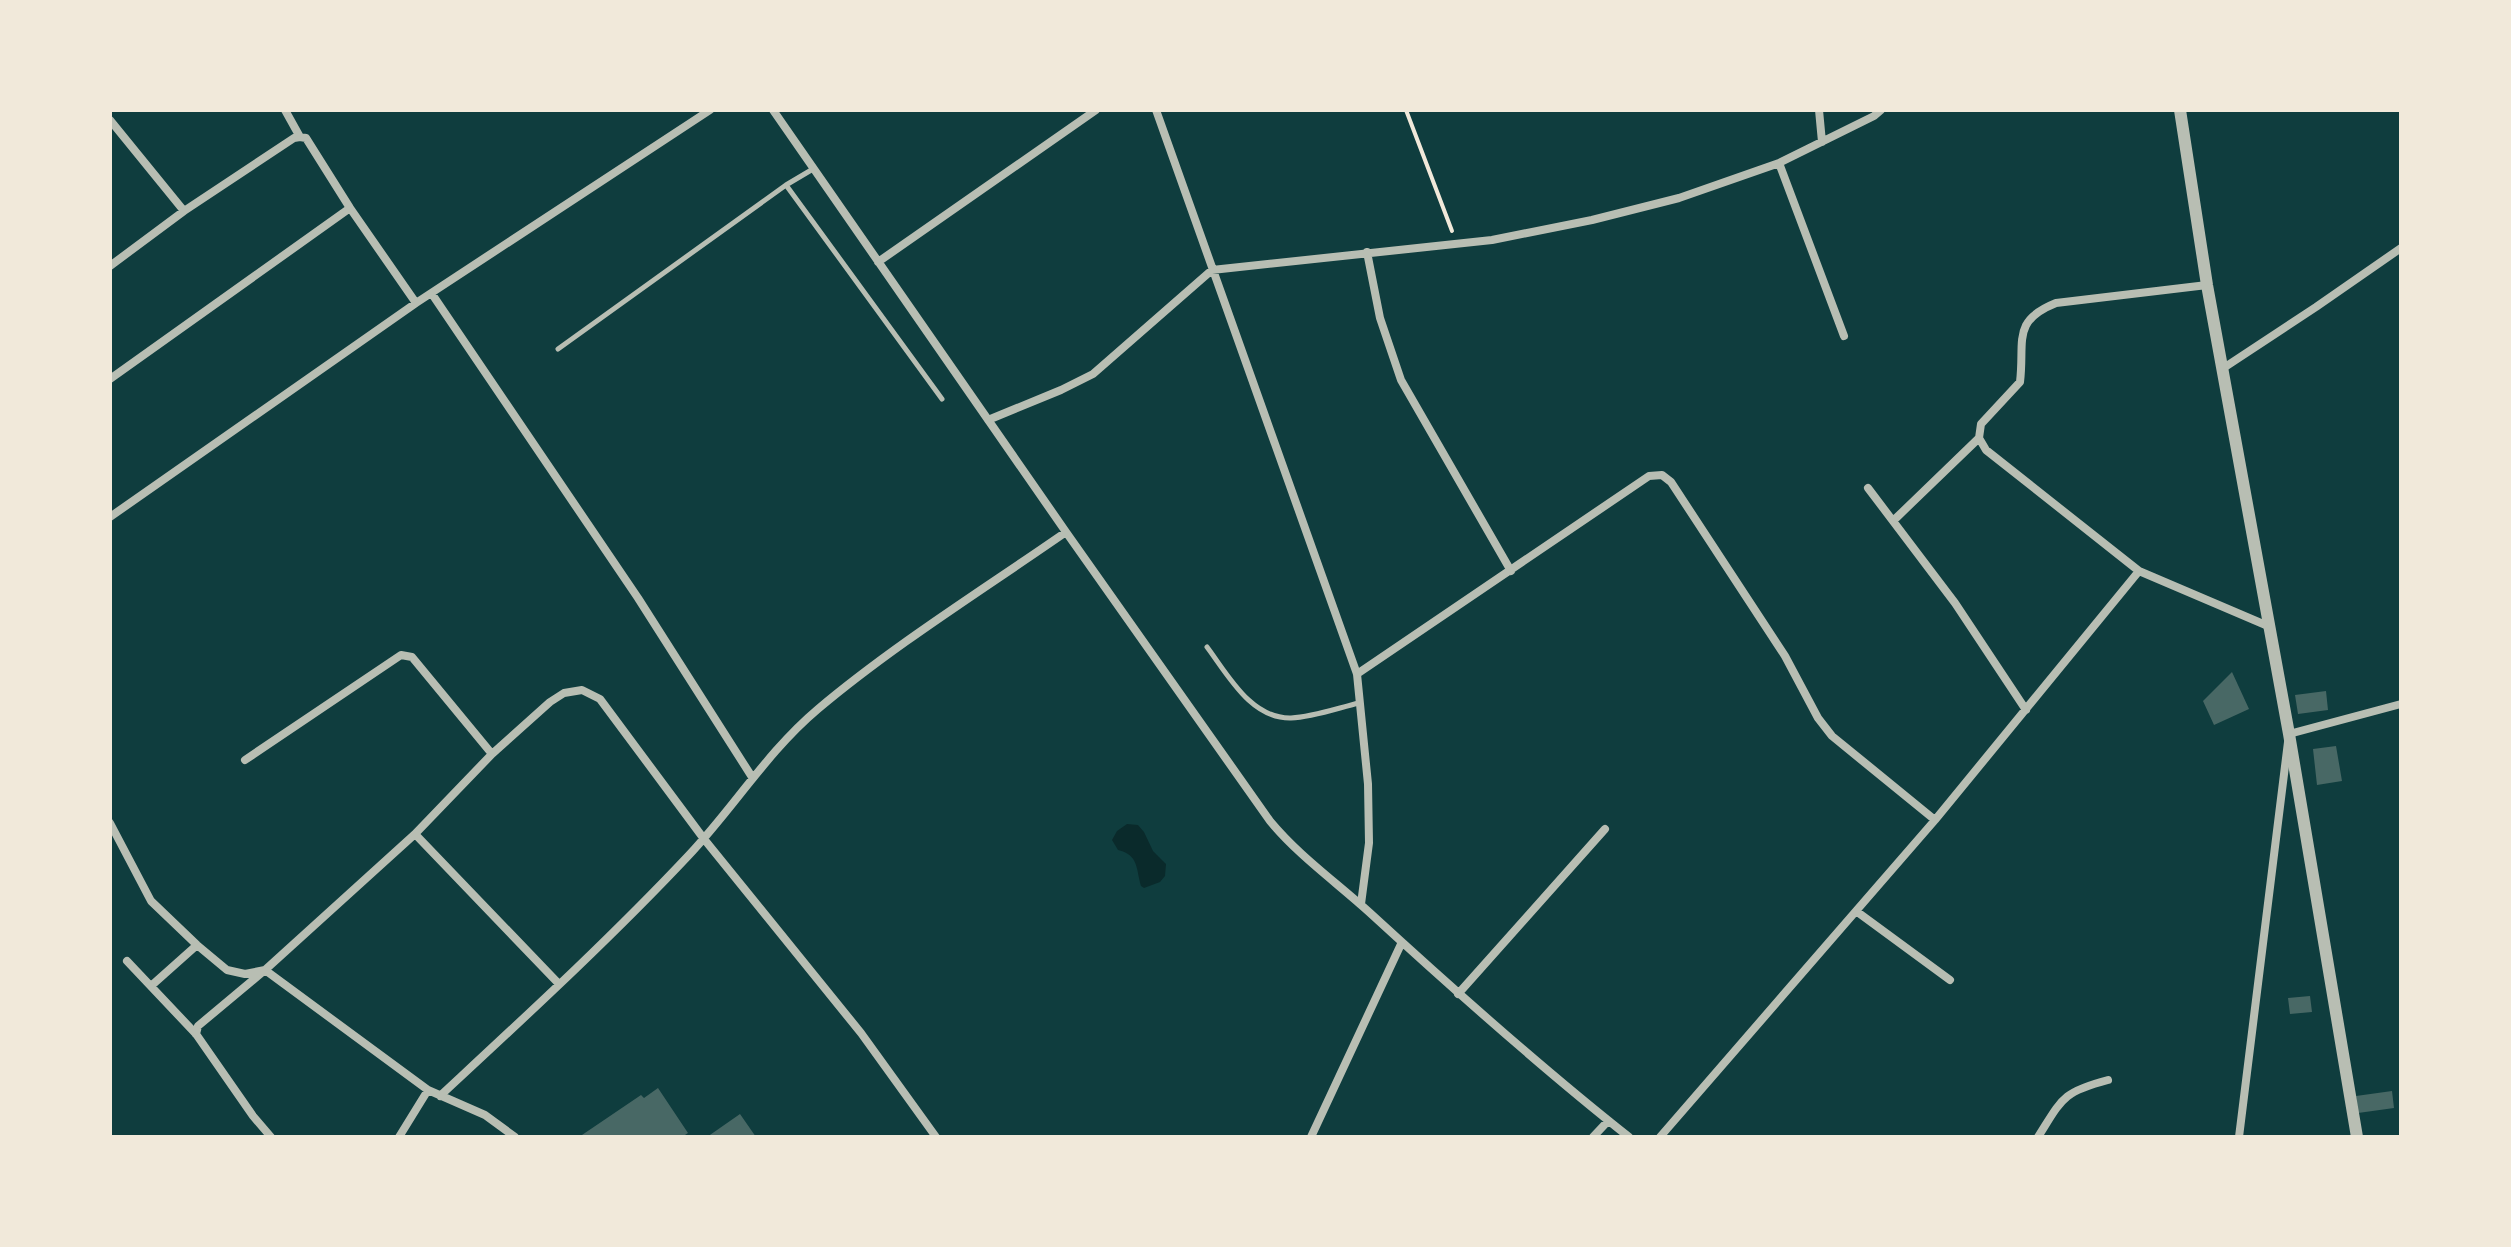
<svg xmlns="http://www.w3.org/2000/svg" width="2511" height="1247" viewBox="0 0 2511 1247" font-family="Montserrat,sans-serif">
  <style>
    .water { fill: #0a2a2b }
    .building { fill: #486865 }
    .lines { fill: none; stroke-linecap: round; stroke-linejoin: round }
    .path { stroke: #f1e9da; stroke-width: 4 }
    .service { stroke: #b8beb3; stroke-width: 5 }
    .minor { stroke: #b8beb3; stroke-width: 8 }
    .tertiary { stroke: #b8beb3; stroke-width: 12 }
  </style>
  <rect width="100%" height="100%" fill="#0f3d3e"/>
  <!-- water -->
  <path class="water" d="M1127,824L1138,825L1144,832L1153,851L1166,864L1165,876L1160,882L1144,888L1141,886C1136,869 1139,855 1118,850L1112,840L1117,831Z"/>
  <!-- building -->
  <path class="building" d="M2232,672L2249,709L2214,725L2203,701Z
    M2326,691L2328,710L2298,714L2295,695Z
    M2336,746L2342,781L2317,785L2313,749Z
    M2310,996L2312,1012L2290,1014L2288,998Z
    M658,1088L688,1133L682,1137H579L641,1095L644,1098Z
    M2392,1091L2394,1108L2358,1113L2356,1096Z
    M740,1114L756,1137H707Z"/>
  <g class="lines">
    <!-- path -->
    <path class="path" d="M1406,110L1452,231"/>
    <!-- service -->
    <path class="service" d="M786,185L813,169
      M558,349L786,185L942,399
      M1207,647C1228,675 1251,719 1291,718C1313,717 1338,708 1359,703"/>
    <!-- minor -->
    <path class="minor" d="M285,110L300,137L306,138L350,208L416,303
      M773,110L1066,532L1270,821C1299,856 1336,882 1369,912C1454,990 1539,1066 1629,1137
      M1156,110L1357,674L1368,784L1369,843L1361,904
      M1819,110L1822,142
      M110,120L184,211
      M1779,163L1844,336
      M1367,252L1380,318L1401,380L1511,571
      M878,262L1096,110
      M110,266L184,211L294,138L300,137
      M2207,285L2056,303C2011,321 2025,341 2020,382L1981,424L1979,438L1986,450L2139,571L2268,626
      M432,294L638,598L752,777
      M2222,369L2316,307L2401,248
      M110,379L350,208
      M988,420L1061,390L1093,374L1212,270L1492,240L1592,220L1679,198L1779,163L1874,116L1881,110
      M1868,488L1955,603L2026,710
      M110,517L416,303L710,110
      M1893,521L1979,438
      M1357,674L1649,476L1662,475L1671,482L1785,656L1818,718L1832,736L1935,820
      M245,760L401,655L412,657L492,754
      M110,823L151,901L197,945L227,970L245,974L265,970L428,1090L485,1115L515,1137
      M415,834L559,984
      M1856,911L1950,980
      M127,961L196,1034L253,1116L271,1137
      M151,986L197,945
      M1458,994L1605,829
      M196,1034L198,1026L265,970L415,834L492,754L550,702L564,693L582,690L600,699L704,839L861,1033L936,1137
      M440,1096C525,1017 610,939 689,855C734,807 768,751 818,709C894,645 984,589 1066,532
      M399,1137L428,1090
      M1311,1137L1402,942
      M1593,1137L1608,1121
      M1660,1137L1935,820L2139,571
      M2038,1137C2062,1099 2062,1092 2108,1080
      M2239,1137L2289,734L2401,704"/>
    <!-- tertiary -->
    <path class="tertiary" d="M2180,110L2207,285L2289,734L2357,1137"/>
  </g>
  <!-- border -->
  <rect width="2511" height="1247" fill="none" stroke="#f1e9da" stroke-width="224"/>
</svg>
